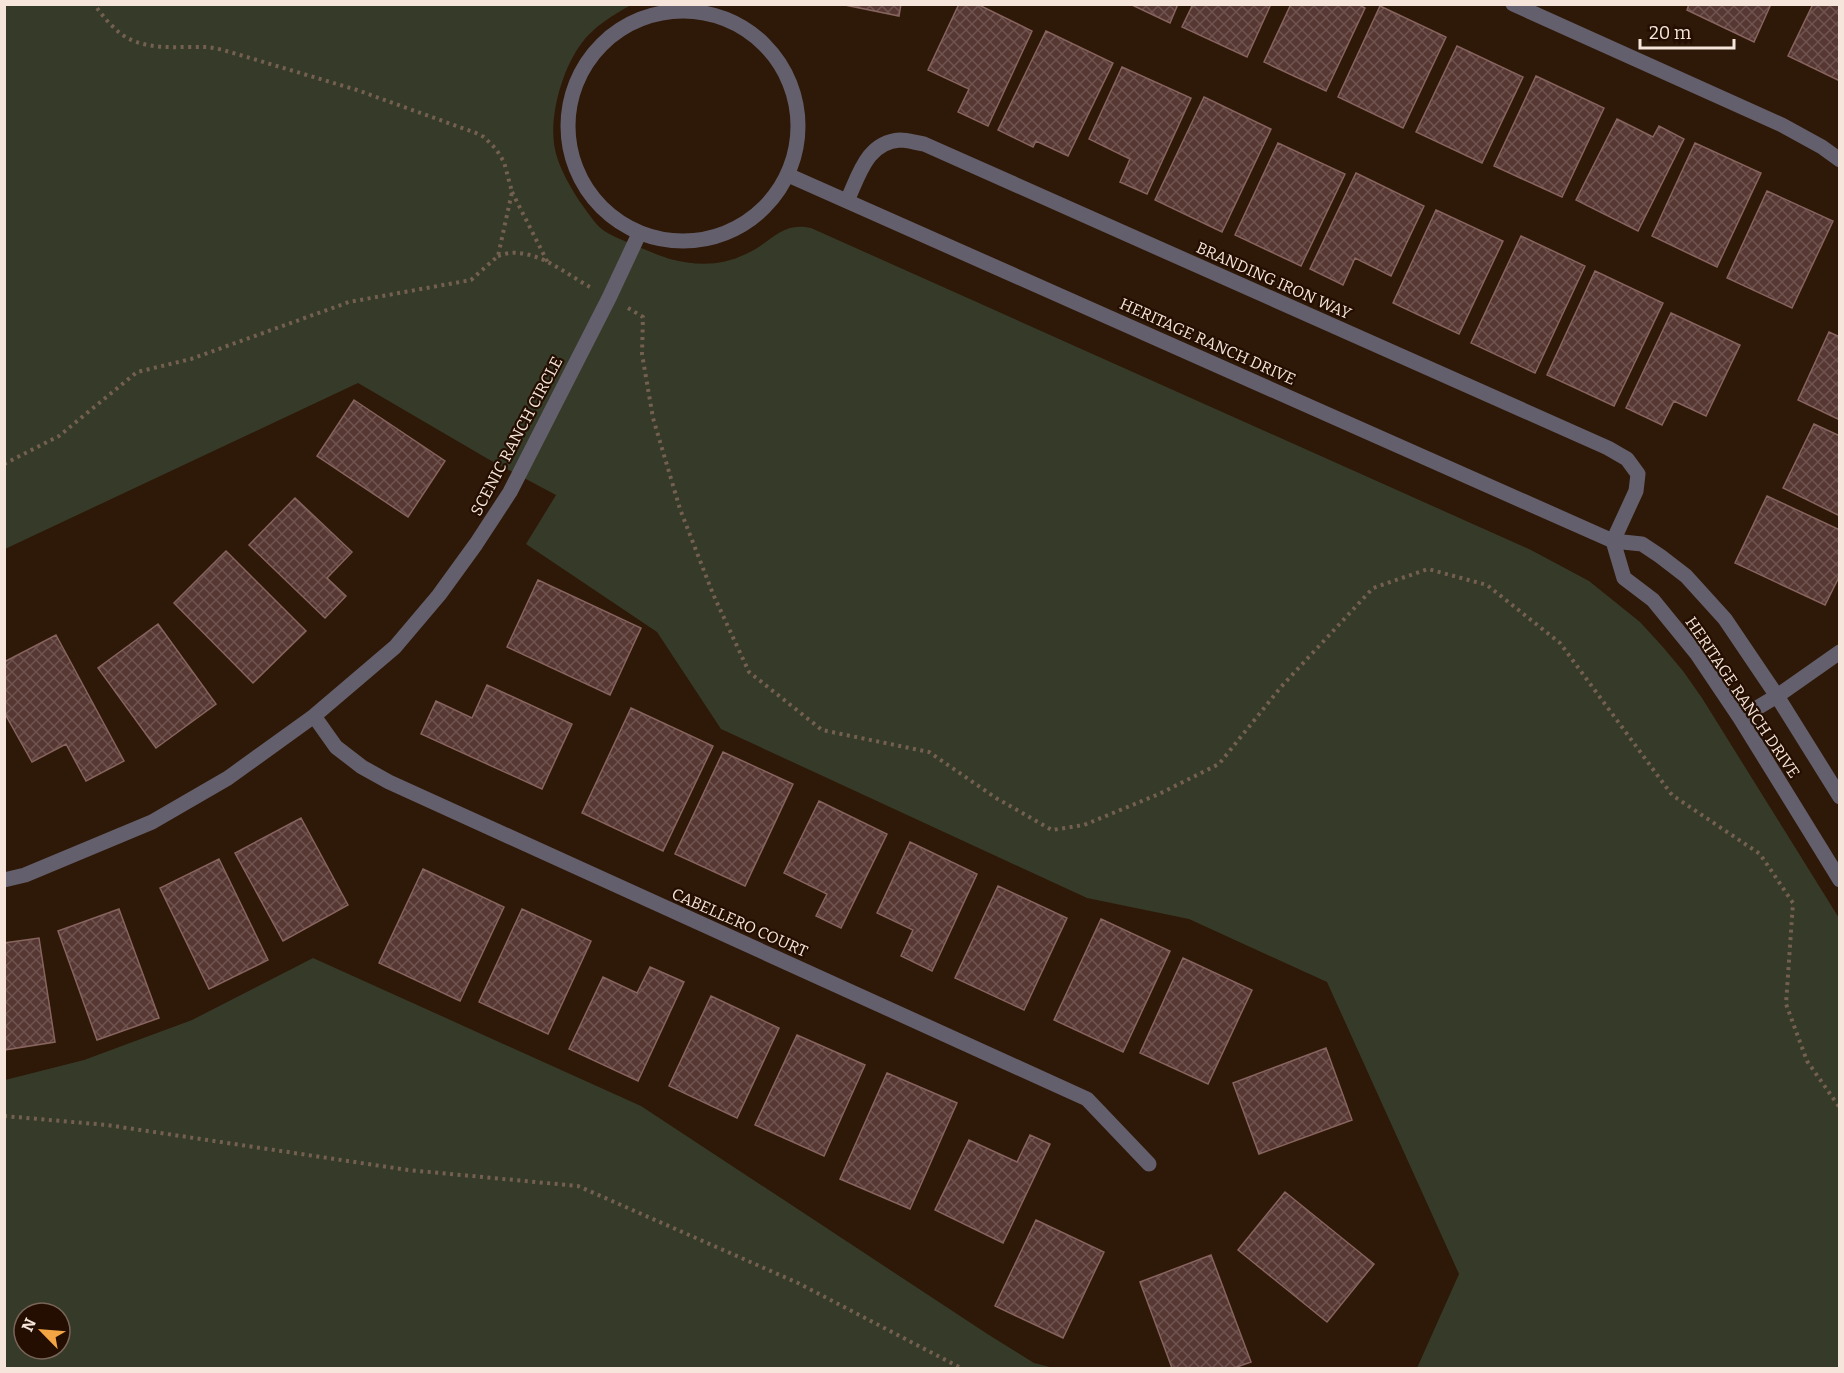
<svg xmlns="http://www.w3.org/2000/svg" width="1844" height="1373" viewBox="0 0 1844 1373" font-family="Bitter,serif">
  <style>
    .grass { fill: #363a28; fill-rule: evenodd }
    .building { fill: url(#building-cross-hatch); stroke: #87645f; stroke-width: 1.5 }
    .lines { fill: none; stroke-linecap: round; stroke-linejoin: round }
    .path { stroke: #746051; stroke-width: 4; stroke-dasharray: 3 4.5; stroke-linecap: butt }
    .street { stroke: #645f6c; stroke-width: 15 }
    .labels { text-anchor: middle; stroke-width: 4.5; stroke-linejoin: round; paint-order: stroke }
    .street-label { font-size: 16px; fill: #f5e5da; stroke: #240e01 }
  </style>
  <defs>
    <pattern id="building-cross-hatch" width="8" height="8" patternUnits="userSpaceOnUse" patternTransform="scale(1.5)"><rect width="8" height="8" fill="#563732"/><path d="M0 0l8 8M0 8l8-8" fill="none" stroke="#6f544f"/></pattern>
  </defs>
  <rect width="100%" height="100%" fill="#2e1807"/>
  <!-- grass -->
  <path class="grass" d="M4,5H631C613,15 593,27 581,44C561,71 546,125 557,157C562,173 571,188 580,202C587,211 594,223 603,230C610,236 660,256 670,259C697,266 721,266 746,254C771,243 781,221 811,228L1531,550L1589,581L1640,622L1662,646L1683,671L1702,698L1839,918V1368H1417L1459,1274L1327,982L1189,919L1087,898L721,729L657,632L526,544L556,495L488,459L358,383L5,549Z
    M313,958L641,1106L989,1335L1034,1363L1054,1368H5V1080L84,1060L192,1020ZM24,1313H60V1349H24Z"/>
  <!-- building -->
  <path class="building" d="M840,4H901L899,16Z
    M959,4H977L1032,31L988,126L958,112L969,89L928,70Z
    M1130,4H1178L1170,23Z
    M1193,4H1271L1247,57L1182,27Z
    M1291,4H1358L1365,8L1326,91L1264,62Z
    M1689,4H1771L1754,42L1687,10Z
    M1813,4H1840V81L1788,56Z
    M1380,6L1446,37L1403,128L1338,97Z
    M1046,31L1113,63L1068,156L1036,141L1033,147L998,130Z
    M1457,46L1523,77L1482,163L1416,132Z
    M1122,67L1191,98L1147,194L1120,182L1130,159L1089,139Z
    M1536,76L1604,108L1562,197L1494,166Z
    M1204,97L1271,129L1222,232L1155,200Z
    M1617,119L1653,137L1659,126L1684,139L1638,231L1576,200Z
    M1278,143L1345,174L1301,266L1235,235Z
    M1695,143L1761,173L1717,267L1652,236Z
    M1356,173L1424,206L1391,276L1355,258L1343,285L1310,269Z
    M1767,191L1833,221L1792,308L1727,278Z
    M1436,210L1503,241L1459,334L1393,303Z
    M1521,236L1585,266L1535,373L1471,343Z
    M1595,271L1663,303L1614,406L1547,375Z
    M1671,313L1740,345L1706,416L1674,401L1662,425L1626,408Z
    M1829,332L1840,337V420L1798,400Z
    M354,400L445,461L408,517L317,456Z
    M1814,424L1840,436V516L1783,488Z
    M1767,496L1840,530V575L1825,605L1735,563Z
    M295,498L352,552L327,578L346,596L325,618L249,545Z
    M226,551L306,631L253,683L174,603Z
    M538,580L641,628L610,695L507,647Z
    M158,624L216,704L156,748L98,668Z
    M56,635L124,761L86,781L66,744L32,762L4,712V662Z
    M487,685L572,724L542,789L421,734L436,701L472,718Z
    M631,708L713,746L663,851L582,813Z
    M723,752L793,784L745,886L675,854Z
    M819,801L887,834L841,928L816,916L827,894L784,873Z
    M301,818L348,905L283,941L235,853Z
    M910,842L977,874L932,971L901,956L913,930L877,913Z
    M219,859L268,960L209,989L160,888Z
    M423,869L504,907L460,1001L379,963Z
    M998,886L1067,918L1024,1010L955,978Z
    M119,909L159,1018L97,1040L58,931Z
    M522,909L591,941L548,1034L479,1002Z
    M1101,919L1170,951L1123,1052L1054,1020Z
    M39,938L55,1042L4,1050V943Z
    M1183,958L1252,990L1208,1084L1140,1053Z
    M650,967L684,982L638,1081L569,1049L603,977L637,993Z
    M711,996L779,1028L737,1118L669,1086Z
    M797,1035L865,1065L824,1156L755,1125Z
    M1326,1048L1352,1120L1259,1154L1233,1083Z
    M887,1073L957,1103L910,1209L840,1179Z
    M1030,1135L1050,1144L1003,1243L935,1210L969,1140L1017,1162Z
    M1285,1192L1374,1264L1327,1322L1238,1250Z
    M1036,1220L1104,1252L1063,1338L995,1306Z
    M1211,1255L1251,1362L1234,1368H1172L1140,1282Z"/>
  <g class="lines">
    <!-- path -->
    <path class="path" d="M512,192L548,263
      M498,256C504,254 511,252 517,253C543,254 568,275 590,287
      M628,308L643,317L642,354L653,418L680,509L713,594L749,672L822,730L929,752L996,798L1052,830L1084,825L1159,794L1219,764L1281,687L1373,588L1428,569L1487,585L1560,643L1672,795L1760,854L1793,903L1786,1004L1807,1061L1840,1108
      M4,464L59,436L137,372L191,359L349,302L471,280L498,256L512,192L504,162L496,149L484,137L476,133L357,90L230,52C223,50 215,48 207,47C179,46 144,52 120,33C110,25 102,15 94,4
      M4,1116L107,1125L408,1170L578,1186L798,1283L961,1368"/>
    <!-- street -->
    <path class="street" d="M1513,4L1782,125L1822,147L1840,160
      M568 126a115 115 0 1 1 230 0a115 115 0 1 1-230 0Z
      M788,175L1613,541L1642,544L1660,556L1686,576L1725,619L1777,696L1840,797
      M847,201C859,175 867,142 900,140C908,140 916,143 924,144L1608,448L1627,459L1638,474L1636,491L1613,541
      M1613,541L1624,578L1653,600L1697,654L1740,718L1840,880
      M314,716L336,747L362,767L389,782L1087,1099L1149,1164
      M1740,718L1777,696L1840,652
      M4,880L25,875L152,822L228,778L314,716L395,647L439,595L476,544L510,492L609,298L639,234"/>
  </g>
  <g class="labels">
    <!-- street labels -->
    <g class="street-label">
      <text transform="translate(1274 280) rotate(24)" y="6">BRANDING IRON WAY</text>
      <text transform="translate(1208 341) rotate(24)" y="6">HERITAGE RANCH DRIVE</text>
      <text transform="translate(516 436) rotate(-62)" y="6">SCENIC RANCH CIRCLE</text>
      <text transform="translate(1743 697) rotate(56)" y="6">HERITAGE RANCH DRIVE</text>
      <text transform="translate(740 922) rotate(24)" y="6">CABELLERO COURT</text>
    </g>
  </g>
  <!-- border -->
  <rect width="1844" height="1373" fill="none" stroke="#f5e5da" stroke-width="12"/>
  <!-- north arrow -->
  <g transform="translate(42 1331) rotate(295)"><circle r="28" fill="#240e01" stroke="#786458" stroke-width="1.5"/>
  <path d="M0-4.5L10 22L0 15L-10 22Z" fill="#f3a443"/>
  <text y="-9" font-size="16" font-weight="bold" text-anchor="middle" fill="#f5e5da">N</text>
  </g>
  <!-- scale -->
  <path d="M1640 39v9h94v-9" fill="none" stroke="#f5e5da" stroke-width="3"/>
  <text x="1649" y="39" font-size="18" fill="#f5e5da" stroke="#240e01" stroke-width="4.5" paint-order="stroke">20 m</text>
</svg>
